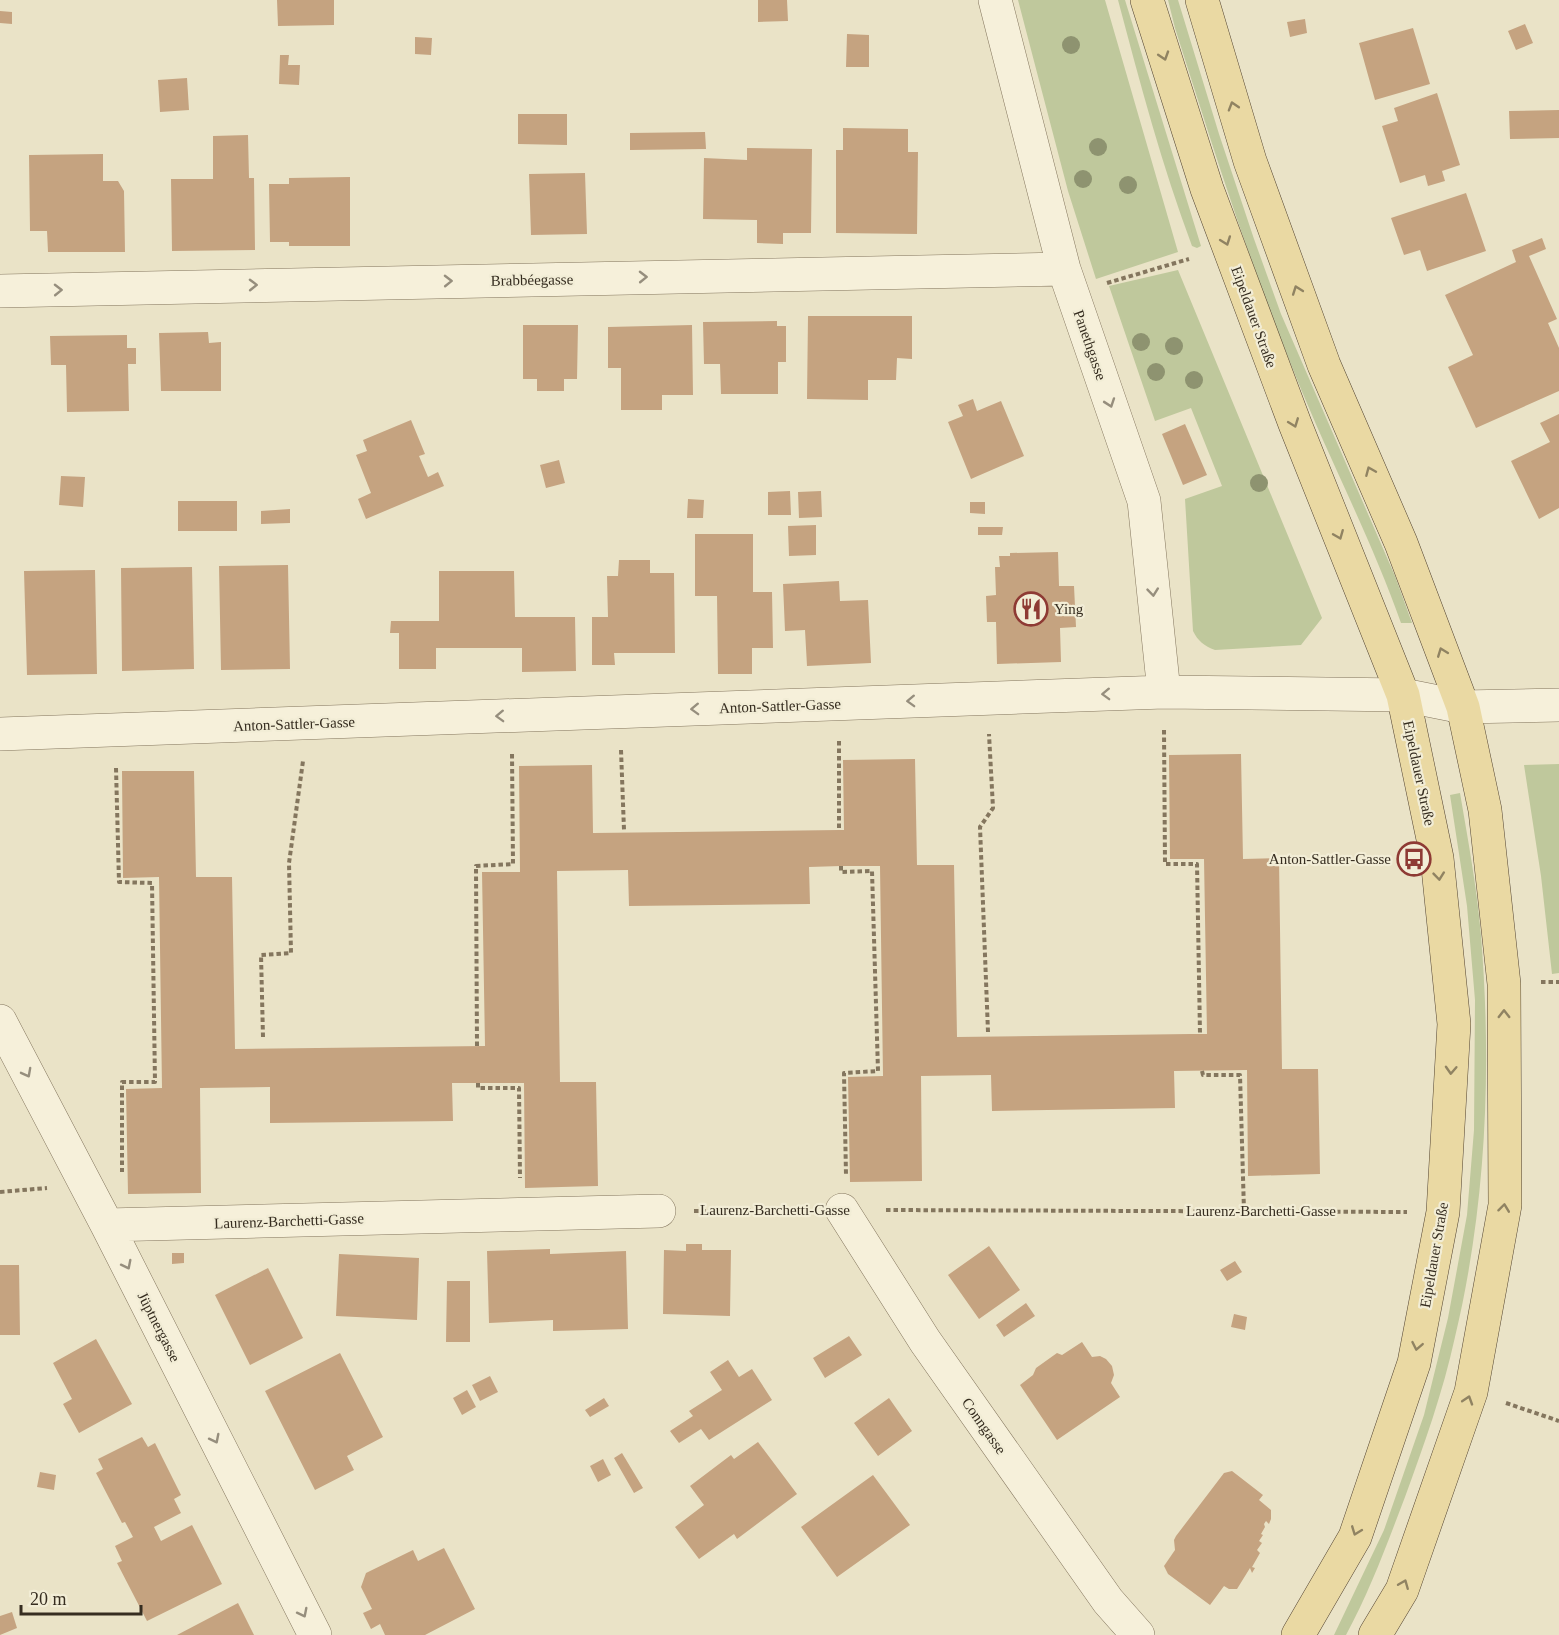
<svg xmlns="http://www.w3.org/2000/svg" width="1559" height="1635" viewBox="0 0 1559 1635" font-family="Georgia,serif">
  <style>
    .green { fill: #bfc89c }
    .building { fill: #c5a380 }
    .lines { fill: none; stroke-linecap: round; stroke-linejoin: round }
    .minor-casing { stroke: #84765e; stroke-width: 34 }
    .major-casing { stroke: #534432; stroke-width: 34 }
    .path { stroke: #84765e; stroke-width: 4; stroke-dasharray: 4.5 3; stroke-linecap: butt }
    .minor { stroke: #f6f0da; stroke-width: 33 }
    .major { stroke: #ead9a3; stroke-width: 33 }
    .tree { fill: #8e9370 }
    .oneway { stroke: #908362 }
    .oneway2 { stroke: #968e7d }
    .labels { text-anchor: middle; stroke-width: 4.5; stroke-linejoin: round; paint-order: stroke }
    .street-label { font-size: 15px; fill: #362d20; stroke: #f2edd6 }
    .poi-label { font-size: 15px; fill: #362d20; stroke: #f2edd6; text-anchor: start }
  </style>
  <rect width="100%" height="100%" fill="#eae3c7"/>
  <!-- green -->
  <path class="green" d="M1018,0H1105L1178,252L1096,279L1068,191Z
    M1118,0H1125L1201,246L1197,248L1192,246C1162,166 1140,83 1118,0Z
    M1168,0H1178L1219,134L1254,239L1281,314L1395,576L1412,623H1401C1371,538 1328,457 1294,372C1248,260 1212,144 1175,28Z
    M1178,270L1322,618L1301,645L1215,650C1204,646 1198,641 1193,631L1185,499L1222,486L1191,408L1155,421L1109,286Z
    M1559,764V973L1552,974L1541,876L1524,765Z
    M1460,793C1468,840 1477,888 1481,936C1492,1070 1486,1207 1455,1337C1443,1392 1424,1445 1405,1497C1387,1544 1370,1591 1346,1635H1334L1384,1530L1424,1415L1448,1318L1467,1215L1474,1130L1475,1000L1467,906L1450,795Z"/>
  <!-- building -->
  <path class="building" d="M277,0H334V25L278,26Z
    M758,0H787L788,21L758,22Z
    M0,11L12,12V24L0,23Z
    M1305,19L1307,33L1290,37L1287,22Z
    M1525,24L1533,43L1516,50L1508,31Z
    M1413,28L1430,84L1375,100L1359,43Z
    M847,34L869,35V67H846Z
    M415,37L432,38L431,55L415,54Z
    M280,55H289L288,65H300L299,85L279,84Z
    M187,78L189,110L160,112L158,80Z
    M1437,93L1460,165L1442,171L1445,181L1428,186L1425,175L1400,183L1382,126L1398,121L1394,108Z
    M1559,110V138L1510,139L1509,111Z
    M518,114H567V145L518,144Z
    M843,128L908,129V152H918L917,234L836,233V150H843Z
    M705,132L706,149L630,150V133Z
    M248,135L249,178H254L255,250L172,251L171,179H213V136Z
    M747,148L812,149L811,233H783V244L757,243V220L703,219L704,158L747,160Z
    M103,154V181H118L124,191L125,252H48L47,231H30L29,155Z
    M585,173L587,234L531,235L529,174Z
    M350,177V246H289V242H270L269,184H289V178Z
    M1466,193L1486,251L1427,271L1420,250L1404,255L1391,218Z
    M1542,238L1546,249L1529,256L1557,319L1548,323L1559,348V391L1476,428L1448,367L1473,355L1445,295L1516,262L1512,250Z
    M808,316H912V359L897,358L896,380H868V400L807,399Z
    M777,321V326H786V362H778V394H721L720,364H704L703,322Z
    M523,325H578L577,379H564V391H537V379H523Z
    M692,325L693,395H662V410H621V368H608V327Z
    M208,332L209,343L221,342V391H161L159,333Z
    M127,335V348H136V364H128L129,411L67,412L66,365H51L50,336Z
    M973,399L977,411L1001,401L1024,456L971,479L948,422L963,416L958,405Z
    M1559,414V508L1539,519L1511,461L1550,442L1540,423Z
    M411,420L425,454L419,456L428,477L438,472L444,486L366,519L358,499L371,493L356,455L367,451L363,440Z
    M1185,424L1207,475L1183,485L1162,434Z
    M559,460L565,483L546,488L540,465Z
    M61,476L85,477L83,507L59,505Z
    M790,491L791,515H768V492Z
    M821,491L822,517L799,518L798,492Z
    M688,499L704,500L703,518H687Z
    M178,501H237V531H178Z
    M970,502H985V514L970,513Z
    M290,509V523L261,524V511Z
    M816,525V555L789,556L788,526Z
    M978,527H1003L1002,535H978Z
    M695,534H753V592H772L773,648H752V674H718L717,596H695Z
    M1058,552L1059,586H1074L1076,627L1060,628L1061,662L997,664L996,622H987L986,596L996,595L995,567H1000L999,556H1010V553Z
    M619,560H650V573H674L675,653H614L615,665H592V617H608L607,576H618Z
    M288,565L290,669L221,670L219,566Z
    M192,567L194,669L122,671L121,568Z
    M95,570L97,674L27,675L24,571Z
    M439,571H514L515,617H575L576,671L522,672V648H436V669H399V633H390L391,621H439Z
    M839,581L840,601L868,600L871,663L807,666L805,630L785,631L783,584Z
    M1241,754L1243,859L1279,858L1282,1069H1318L1320,1174L1248,1176L1247,1070L1174,1071L1175,1108L992,1111L991,1075L921,1076L922,1181L850,1182L848,1077L883,1076L880,866H841L809,867L810,904L629,906L628,870L557,871L560,1082H596L598,1186L525,1188L524,1083H452L453,1121L270,1123V1087L200,1088L201,1193L128,1194L126,1089L162,1088L159,877L123,878L122,771H194L196,877H232L235,1049L485,1046L482,872H520L519,766L592,765L593,833L839,830H844L843,760L915,759L917,865H954L957,1037L1191,1034H1207L1204,859H1170L1169,755Z
    M686,1244H702V1250H731L730,1316L663,1314L664,1250L686,1251Z
    M989,1246L1020,1290L979,1319L948,1275Z
    M550,1249V1254L626,1251L628,1329L553,1331V1320L489,1323L487,1251Z
    M172,1253H184V1263L172,1264Z
    M339,1254L419,1258L417,1320L336,1316Z
    M1235,1261L1242,1272L1227,1281L1220,1270Z
    M0,1265H19L20,1335H0Z
    M268,1268L303,1338L250,1365L215,1295Z
    M447,1281H470V1342H446Z
    M1026,1303L1035,1316L1004,1337L996,1325Z
    M1234,1314L1247,1317L1245,1330L1231,1327Z
    M849,1336L862,1355L825,1378L813,1358Z
    M96,1339L132,1404L79,1433L63,1404L72,1399L53,1363Z
    M1082,1342L1092,1357L1100,1356L1106,1359L1112,1366L1114,1375L1111,1383L1120,1397L1057,1440L1020,1385L1033,1375L1036,1368L1057,1353L1062,1355Z
    M340,1353L383,1437L347,1456L354,1470L315,1490L265,1391Z
    M728,1360L739,1377L752,1369L772,1400L709,1440L701,1429L679,1443L670,1431L693,1416L689,1411L722,1390L710,1372Z
    M490,1376L498,1392L480,1401L472,1385Z
    M467,1390L476,1407L462,1415L453,1398Z
    M604,1398L609,1406L590,1417L585,1410Z
    M889,1398L912,1431L878,1456L854,1423Z
    M142,1437L148,1447L155,1443L181,1495L174,1499L181,1513L154,1527L161,1541L192,1525L222,1584L147,1621L117,1563L122,1561L115,1546L133,1537L125,1522L122,1523L96,1473L103,1469L98,1459Z
    M758,1442L797,1494L737,1539L734,1534L699,1559L675,1527L704,1505L690,1486L731,1455L734,1459Z
    M622,1453L643,1488L634,1493L614,1458Z
    M603,1459L611,1475L598,1482L590,1466Z
    M1232,1471L1263,1495L1259,1500L1271,1510V1519L1269,1524L1266,1521L1264,1524L1265,1527L1261,1534L1263,1535L1259,1541L1262,1543L1257,1550L1260,1553L1252,1567L1255,1568L1252,1573L1250,1568L1237,1589H1229L1224,1586L1210,1605L1168,1574L1164,1566L1175,1550L1174,1540L1176,1536L1224,1473Z
    M40,1472L56,1475L54,1490L37,1487Z
    M873,1475L910,1525L837,1577L801,1527Z
    M444,1548L475,1609L425,1635H385L380,1624L371,1629L363,1613L372,1609L361,1587L366,1573L413,1550L418,1561Z
    M238,1603L254,1635H177Z
    M12,1612L17,1628L0,1635V1616Z"/>
  <g class="lines">
    <!-- minor casing -->
    <g class="minor-casing">
      <path id="minor" d="M995,0L1064,269L1144,501L1164,692
        M0,291L1064,269
        M0,734L1164,692L1403,695L1463,707L1559,705
        M0,1021L107,1225L315,1635
        M842,1210L925,1341L1108,1601L1138,1635
        M107,1225L659,1211"/>
    </g>
    <!-- major casing -->
    <g class="major-casing">
      <path id="major" d="M1147,0L1207,189L1295,424L1403,695L1437,858L1454,1024L1443,1212L1414,1363L1355,1537L1298,1635
        M1202,0L1250,161L1324,365L1401,543L1463,707L1485,810L1504,984L1505,1205L1471,1392L1402,1590L1375,1635"/>
    </g>
    <!-- path -->
    <path class="path" d="M1107,283L1189,259
      M1164,730L1165,864H1197L1200,1034
      M839,741V830
      M621,750L624,830
      M116,768L119,882L152,883L155,1082H122V1172
      M841,866V872L872,871L878,1071L844,1073L846,1175
      M1541,982H1559
      M988,1032L980,827L993,808L989,734
      M263,1037L261,955L291,953L289,863L303,761
      M477,1046L476,866L513,864L512,753
      M1202,1071L1203,1075H1240L1244,1211
      M478,1083V1088H519L520,1178
      M0,1192L47,1188
      M886,1210L1407,1212
      M694,1211L807,1210
      M1506,1403L1559,1421"/>
    <!-- minor -->
    <use href="#minor" class="minor"/>
    <!-- major -->
    <use href="#major" class="major"/>
  </g>
  <!-- trees -->
  <g class="tree">
    <circle cx="1071" cy="45" r="9"/>
    <circle cx="1098" cy="147" r="9"/>
    <circle cx="1083" cy="179" r="9"/>
    <circle cx="1128" cy="185" r="9"/>
    <circle cx="1141" cy="342" r="9"/>
    <circle cx="1174" cy="346" r="9"/>
    <circle cx="1156" cy="372" r="9"/>
    <circle cx="1194" cy="380" r="9"/>
    <circle cx="1259" cy="483" r="9"/>
  </g>
  <!-- one-way arrows -->
  <defs><path id="oneway-chevron" d="M-2-3.5L2.5 0L-2 3.5" fill="none" stroke-width="1.6" stroke-linecap="round" stroke-linejoin="round" transform="scale(1.5)"/></defs>
  <g class="oneway">
    <use href="#oneway-chevron" transform="translate(1164 56) rotate(72)"/>
    <use href="#oneway-chevron" transform="translate(1233 106) rotate(-107)"/>
    <use href="#oneway-chevron" transform="translate(1226 241) rotate(70)"/>
    <use href="#oneway-chevron" transform="translate(1297 290) rotate(-110)"/>
    <use href="#oneway-chevron" transform="translate(1294 423) rotate(69)"/>
    <use href="#oneway-chevron" transform="translate(1370 471) rotate(-113)"/>
    <use href="#oneway-chevron" transform="translate(1339 535) rotate(68)"/>
    <use href="#oneway-chevron" transform="translate(1442 652) rotate(-111)"/>
    <use href="#oneway-chevron" transform="translate(1439 876) rotate(84)"/>
    <use href="#oneway-chevron" transform="translate(1504 1014) rotate(-90)"/>
    <use href="#oneway-chevron" transform="translate(1451 1070) rotate(93)"/>
    <use href="#oneway-chevron" transform="translate(1504 1208) rotate(-83)"/>
    <use href="#oneway-chevron" transform="translate(1417 1346) rotate(101)"/>
    <use href="#oneway-chevron" transform="translate(1468 1400) rotate(-72)"/>
    <use href="#oneway-chevron" transform="translate(1356 1531) rotate(111)"/>
    <use href="#oneway-chevron" transform="translate(1404 1584) rotate(-68)"/>
  </g>
  <g class="oneway2">
    <use href="#oneway-chevron" transform="translate(643 277) rotate(-1)"/>
    <use href="#oneway-chevron" transform="translate(448 281) rotate(-1)"/>
    <use href="#oneway-chevron" transform="translate(253 285) rotate(-1)"/>
    <use href="#oneway-chevron" transform="translate(58 290) rotate(-1)"/>
    <use href="#oneway-chevron" transform="translate(1110 403) rotate(71)"/>
    <use href="#oneway-chevron" transform="translate(1153 592) rotate(84)"/>
    <use href="#oneway-chevron" transform="translate(1106 694) rotate(178)"/>
    <use href="#oneway-chevron" transform="translate(911 701) rotate(178)"/>
    <use href="#oneway-chevron" transform="translate(695 709) rotate(178)"/>
    <use href="#oneway-chevron" transform="translate(500 716) rotate(178)"/>
    <use href="#oneway-chevron" transform="translate(27 1073) rotate(62)"/>
    <use href="#oneway-chevron" transform="translate(127 1265) rotate(63)"/>
    <use href="#oneway-chevron" transform="translate(215 1439) rotate(63)"/>
    <use href="#oneway-chevron" transform="translate(303 1613) rotate(63)"/>
  </g>
  <!-- icons -->
  <defs>
    <g id="restaurant-ring" transform="scale(1.725)"><circle r="9.5" fill="#f2edd6" stroke="#8e3a34" stroke-width="1.5"/><path d="M-5-6h1v4h1v-4h1v4h1v-4h1v5L-1.5 .5V6h-2V.5L-5-1ZM5-6V6H3V1.5H1.5Q1.5-4 5-6Z" fill="#8e3a34"/></g>
    <g id="bus-ring" transform="scale(1.725)"><circle r="9.5" fill="#f2edd6" stroke="#8e3a34" stroke-width="1.5"/><path d="M-5-6H5V4H4V6H2V4H-2V6H-4V4H-5ZM-3.5-4V0h7V-4ZM-3.5 1.2v1.5H-2V1.2ZM2 1.2v1.5H3.5V1.2Z" fill="#8e3a34"/></g>
  </defs>
  <g fill-rule="evenodd">
    <use href="#restaurant-ring" x="1031" y="609"/>
    <use href="#bus-ring" x="1414" y="859"/>
  </g>
  <g class="labels">
    <!-- street labels -->
    <g class="street-label">
      <text transform="translate(532 280) rotate(-1)" y="5">Brabbéegasse</text>
      <text transform="translate(1254 317) rotate(70)" y="5">Eipeldauer Straße</text>
      <text transform="translate(1090 345) rotate(71)" y="5">Panethgasse</text>
      <text transform="translate(780 706) rotate(-2)" y="5">Anton-Sattler-Gasse</text>
      <text transform="translate(294 724) rotate(-2)" y="5">Anton-Sattler-Gasse</text>
      <text transform="translate(1419 773) rotate(78)" y="5">Eipeldauer Straße</text>
      <text x="775" y="1215">Laurenz-Barchetti-Gasse</text>
      <text x="1261" y="1216">Laurenz-Barchetti-Gasse</text>
      <text transform="translate(289 1221) rotate(-2)" y="5">Laurenz-Barchetti-Gasse</text>
      <text transform="translate(1434 1255) rotate(-80)" y="5">Eipeldauer Straße</text>
      <text transform="translate(159 1327) rotate(63)" y="5">Jüptnergasse</text>
      <text transform="translate(984 1426) rotate(55)" y="5">Conngasse</text>
    </g>
    <!-- poi labels -->
    <g class="poi-label">
      <text x="1054" y="614">Ying</text>
      <text x="1391" y="864" text-anchor="end">Anton-Sattler-Gasse</text>
    </g>
  </g>
  <!-- scale -->
  <path d="M21 1605v9h120v-9" fill="none" stroke="#362d20" stroke-width="3"/>
  <text x="30" y="1605" font-size="18" fill="#362d20" stroke="#f2edd6" stroke-width="4.5" paint-order="stroke">20 m</text>
</svg>
